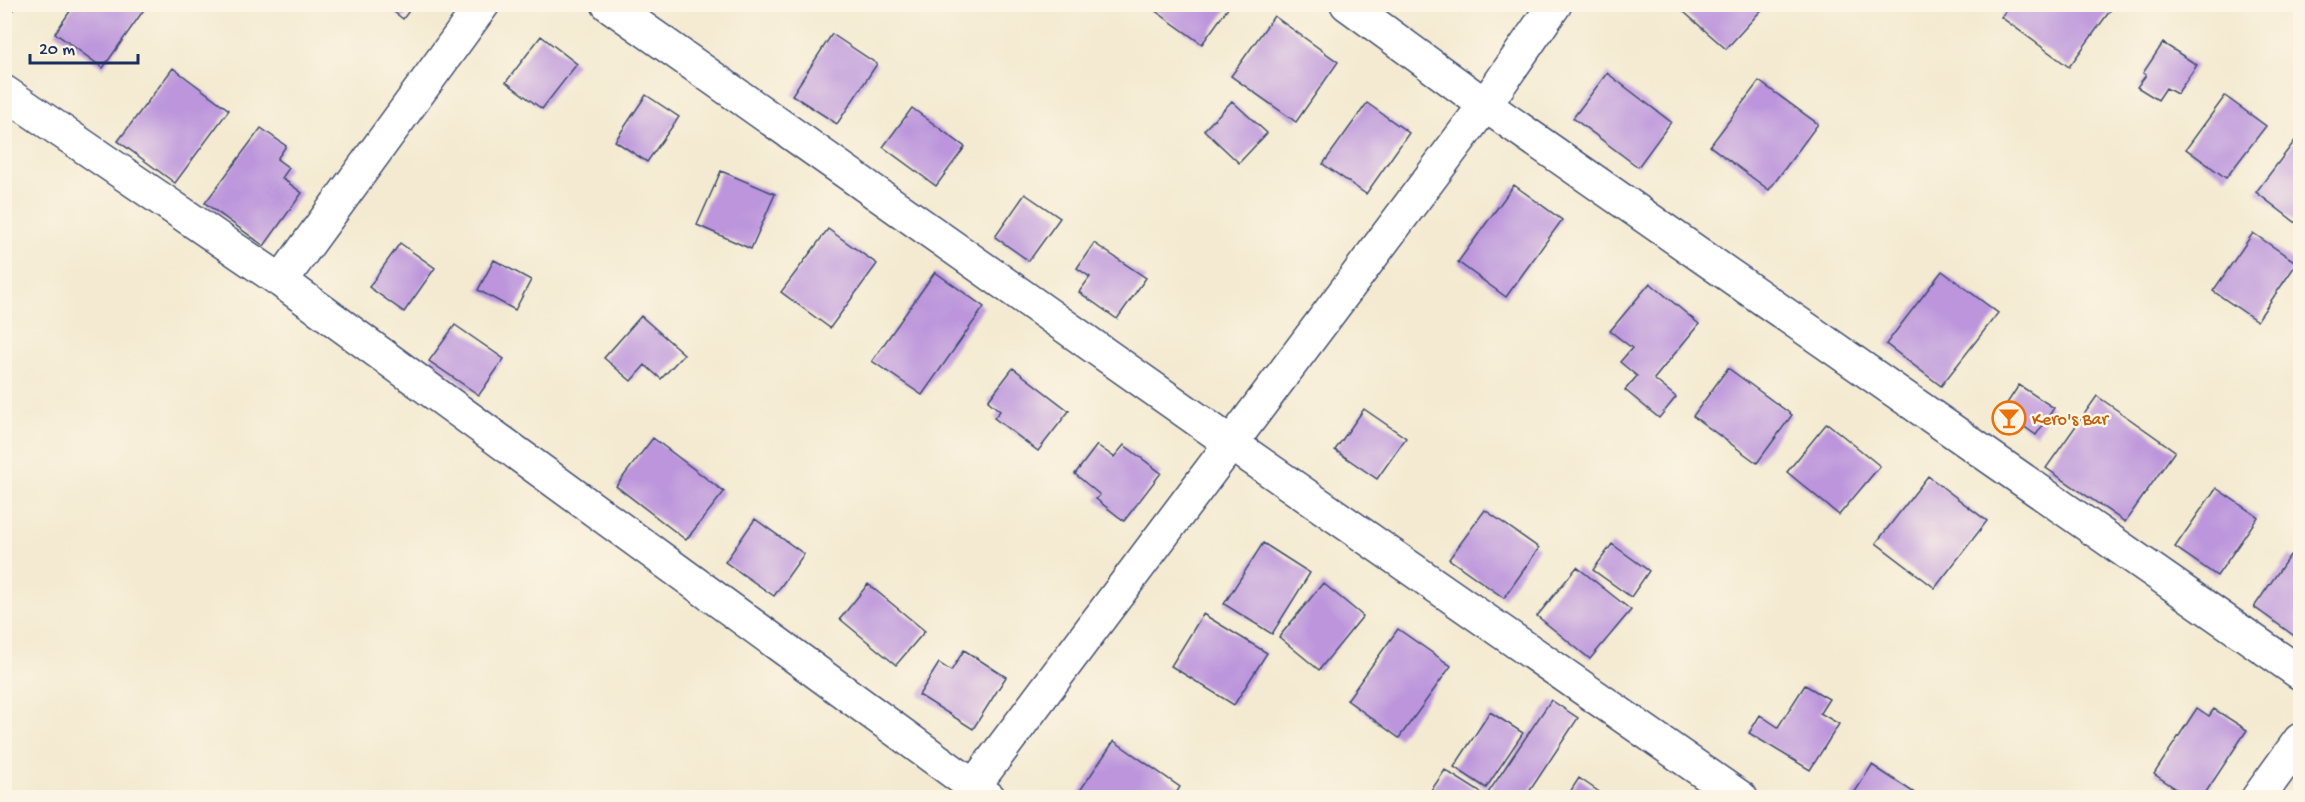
<svg xmlns="http://www.w3.org/2000/svg" width="2305" height="802" viewBox="0 0 2305 802" font-family="'Gochi Hand',sans-serif">
  <style>
    .building { fill: #bc95dc }
    .lines { fill: none; stroke-linecap: round; stroke-linejoin: round }
    .minor-casing { stroke: #3c4b6f; stroke-width: 36 }
    .minor { stroke: #fff; stroke-width: 33 }
    .labels { text-anchor: middle; stroke-width: 5; stroke-linejoin: round; paint-order: stroke }
    .food-label { font-size: 18px; fill: #c56008; stroke: #fcf5e5; text-anchor: start }
  </style>
  <rect width="100%" height="100%" fill="#fcf5e5"/>
  <filter id="ink" filterUnits="userSpaceOnUse"><feTurbulence type="fractalNoise" baseFrequency=".0167" numOctaves="2"/><feDisplacementMap in="SourceGraphic" scale="12" xChannelSelector="R" yChannelSelector="G"/><feConvolveMatrix kernelMatrix="1 2 1 2 8 2 1 2 1" color-interpolation-filters="sRGB"/></filter>
  <filter id="wash" filterUnits="userSpaceOnUse"><feTurbulence type="fractalNoise" baseFrequency=".008" numOctaves="4" result="noise"/><feDisplacementMap in="SourceGraphic" scale="24" xChannelSelector="R" yChannelSelector="G"/><feGaussianBlur stdDeviation="1.35" result="paint"/><feColorMatrix in="noise" values="0 0 0 0 0 0 0 0 0 0 0 0 0 0 0 0 0 1.4 0 .05"/><feComposite in="paint" operator="in"/></filter>
  <g filter="url(#wash)">
    <rect width="100%" height="100%" fill="#f4ead1"/>
    <g id="blocks">
      <!-- building -->
      <path class="building" d="M4,4H17L4,22Z
        M75,4H148L103,68L55,33Z
        M384,4H414L403,19Z
        M1158,4H1231L1202,44L1154,10Z
        M2011,4H2115L2069,67L2001,17Z
        M1676,5H1766L1726,49Z
        M1274,16L1338,62L1296,122L1231,76Z
        M832,34L877,64L837,124L792,95Z
        M541,36L577,64L542,109L506,82Z
        M2163,43L2197,65L2177,94L2166,88L2158,100L2137,87L2146,75L2143,73Z
        M173,68L229,110L175,183L118,141Z
        M1607,73L1671,122L1638,167L1573,118Z
        M1759,81L1818,124L1769,190L1710,146Z
        M646,95L679,117L647,162L615,141Z
        M2225,96L2266,126L2226,178L2186,149Z
        M1232,101L1267,133L1239,163L1204,130Z
        M1367,103L1409,133L1366,194L1323,164Z
        M912,108L965,147L936,186L883,147Z
        M261,128L286,146L277,159L289,168L282,178L302,193L264,246L205,203Z
        M2300,134V226L2256,192Z
        M721,171L775,194L751,249L697,225Z
        M1514,185L1562,220L1506,297L1458,262Z
        M1025,194L1060,218L1029,261L995,237Z
        M828,229L877,264L830,328L781,292Z
        M2253,233L2297,263L2257,321L2213,291Z
        M400,243L435,268L404,312L369,287Z
        M1094,243L1146,278L1117,319L1079,292L1090,277L1077,268Z
        M494,260L531,280L515,310L478,290Z
        M1942,271L1998,313L1941,386L1886,344Z
        M935,272L984,307L922,395L872,361Z
        M1650,283L1699,324L1654,379L1676,397L1659,418L1625,390L1637,376L1620,362L1632,348L1610,331Z
        M641,316L684,354L661,379L645,365L631,381L604,358Z
        M455,325L504,359L479,395L429,361Z
        M1013,368L1069,411L1038,451L994,418L1000,411L988,401Z
        M1728,368L1792,415L1757,463L1693,416Z
        M2019,385L2054,408L2036,435L2002,411Z
        M2097,396L2175,451L2125,522L2046,468Z
        M1364,409L1406,438L1377,479L1335,450Z
        M1827,423L1880,466L1839,515L1787,472Z
        M653,438L724,492L686,540L616,486Z
        M1097,445L1114,457L1124,445L1161,473L1124,521L1096,499L1100,495L1075,474Z
        M1928,476L1987,521L1935,588L1876,543Z
        M2216,488L2258,517L2217,576L2175,547Z
        M1485,510L1539,548L1504,598L1449,559Z
        M755,519L804,554L774,596L725,562Z
        M1263,543L1310,573L1272,634L1224,604Z
        M1612,544L1649,571L1631,597L1593,570Z
        M2290,555L2300,563V640L2254,607Z
        M1577,567L1631,610L1590,659L1537,616Z
        M1323,583L1363,616L1319,670L1279,637Z
        M868,584L925,631L896,665L840,619Z
        M1203,614L1267,653L1234,705L1171,666Z
        M1398,629L1451,666L1399,738L1347,700Z
        M964,650L1006,677L973,729L919,695L939,663L951,671Z
        M1805,685L1829,699L1820,713L1839,724L1810,770L1749,733L1760,715L1778,727Z
        M1551,700L1578,718L1525,798H1426L1445,770L1486,796Z
        M2197,708L2209,716L2214,709L2247,730L2202,798H2190L2154,774Z
        M1490,712L1523,733L1486,788L1454,767Z
        M1114,741L1180,787L1173,798H1075Z
        M1872,765L1916,794L1913,798H1851Z
        M1579,778L1608,798H1566Z"/>
    </g>
  </g>
  <g filter="url(#ink)">
    <use href="#blocks" fill-opacity="0" stroke="#3c4b6f" stroke-width="1.5"/>
    <g class="lines">
      <!-- minor casing -->
      <g class="minor-casing">
        <path id="minor" d="M608,4L1232,444L1741,798
          M1347,4L1485,105L2300,673
          M4,92L281,281L989,798
          M281,281L483,4
          M973,787L1485,105L1555,4
          M2258,798L2300,740"/>
      </g>
      <!-- minor -->
      <use href="#minor" class="minor"/>
    </g>
  </g>
  <!-- icons -->
  <defs>
    <g id="bar-ring" transform="scale(1.725)"><circle r="9.5" fill="#fcf5e5" stroke="#e8710a" stroke-width="1.5"/><path d="M-6-5H6L.8 .8V4.5H3.5V6h-7V4.5H-.8V.8Z" fill="#e8710a"/></g>
  </defs>
  <g fill-rule="evenodd">
    <use href="#bar-ring" x="2009" y="418"/>
  </g>
  <g class="labels">
    <!-- food labels -->
    <g class="food-label">
      <text x="2032" y="424">Kero's Bar</text>
    </g>
  </g>
  <!-- margin -->
  <rect width="2305" height="802" fill="none" stroke="#fcf5e5" stroke-width="24"/>
  <!-- scale -->
  <path d="M30 54v9h108v-9" fill="none" stroke="#1b2f5e" stroke-width="3"/>
  <text x="39" y="54" font-size="18" fill="#1b2f5e" stroke="#fcf5e5" stroke-width="4.5" paint-order="stroke">20 m</text>
</svg>
